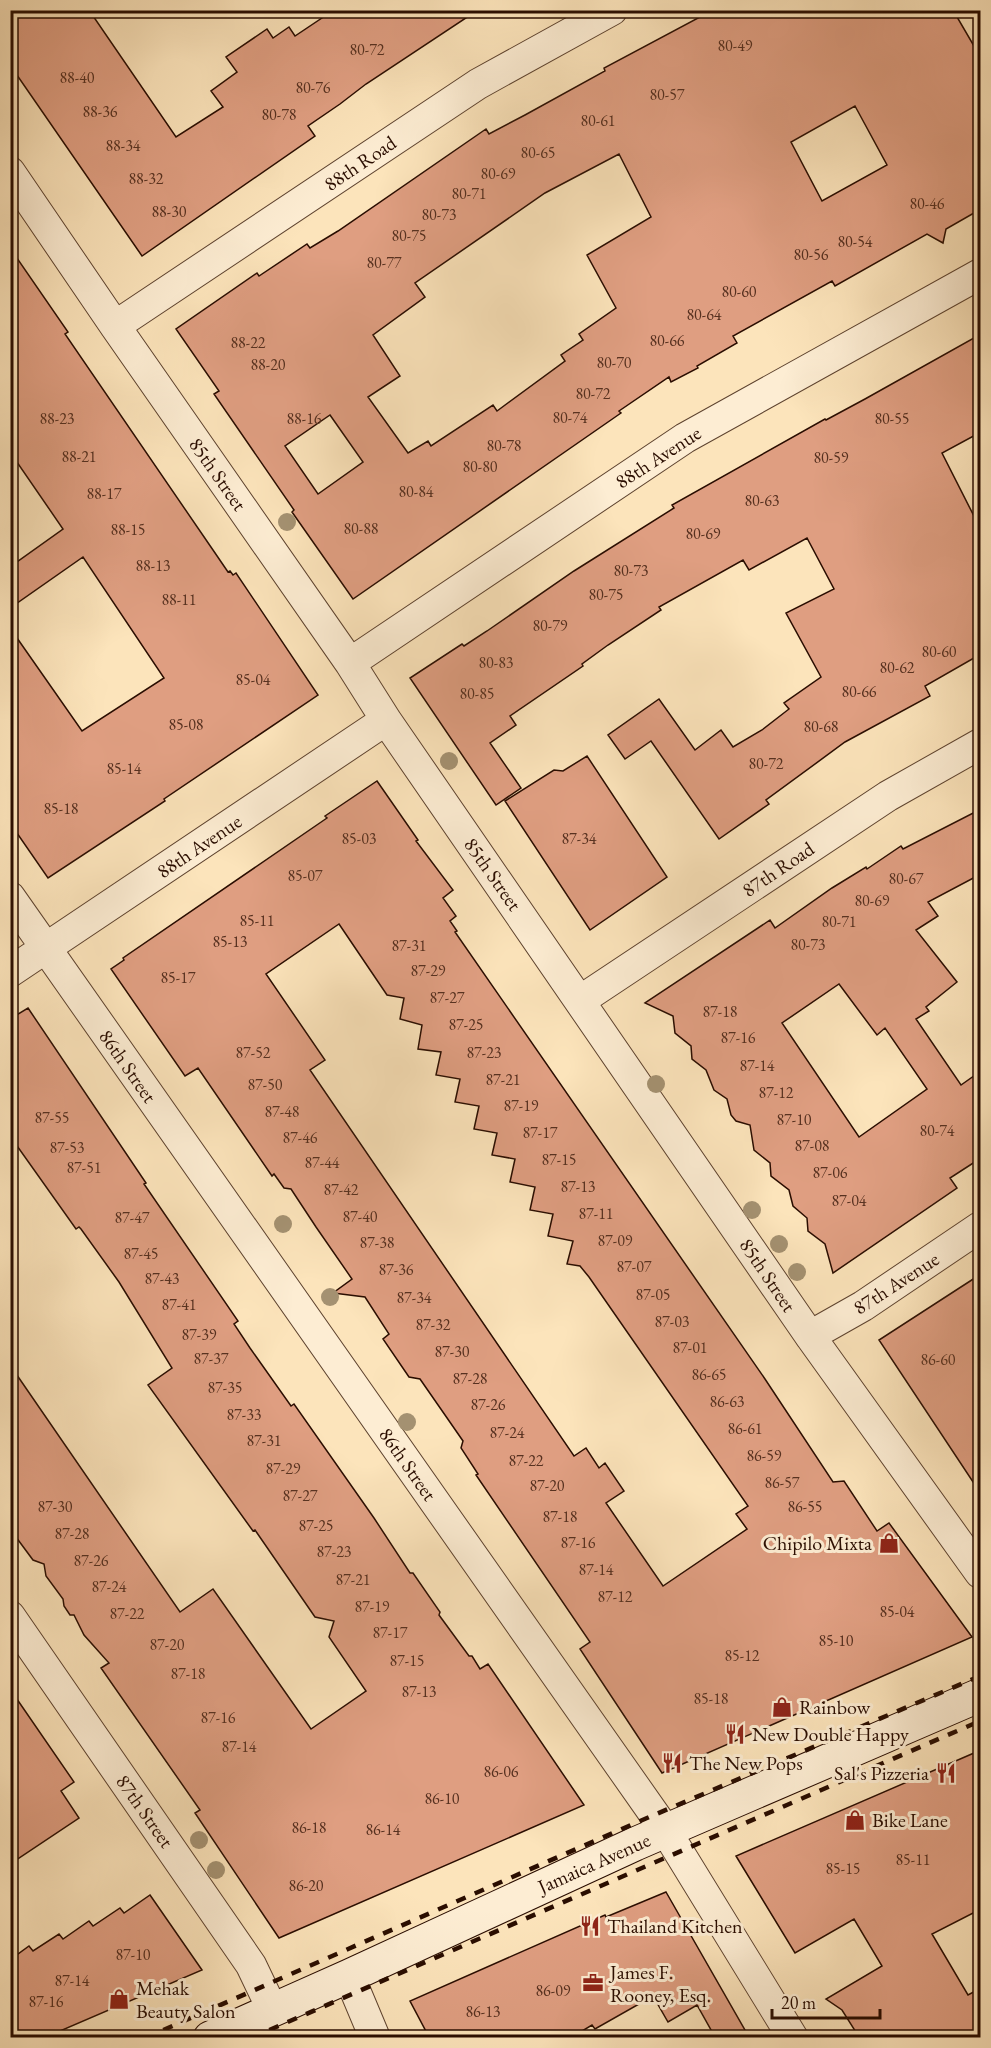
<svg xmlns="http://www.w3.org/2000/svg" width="991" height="2048" viewBox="0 0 991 2048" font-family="'EB Garamond',serif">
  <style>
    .building { fill: #df9e81; stroke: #2a0d00; stroke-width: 1.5; fill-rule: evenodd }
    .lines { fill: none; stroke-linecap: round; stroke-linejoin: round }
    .street-casing { stroke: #5e432f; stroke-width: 32 }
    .secondary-casing { stroke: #2a0d00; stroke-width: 35 }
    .street { stroke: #fdedd3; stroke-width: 30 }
    .secondary { stroke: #fdedd3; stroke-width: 33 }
    .rail { stroke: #2a0d00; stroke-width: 4.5; stroke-dasharray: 10 10; stroke-linecap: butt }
    .tree { fill: #a49171 }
    .labels { text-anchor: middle; stroke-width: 6; stroke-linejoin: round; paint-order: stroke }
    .number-label { font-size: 16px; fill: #573120 }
    .street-label { font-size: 20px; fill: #2a0d00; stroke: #fdedd3 }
    .poi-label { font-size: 20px; fill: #2a0d00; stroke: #fdedd3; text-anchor: start }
  </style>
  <rect width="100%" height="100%" fill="#fce4bb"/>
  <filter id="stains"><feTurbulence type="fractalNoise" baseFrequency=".00333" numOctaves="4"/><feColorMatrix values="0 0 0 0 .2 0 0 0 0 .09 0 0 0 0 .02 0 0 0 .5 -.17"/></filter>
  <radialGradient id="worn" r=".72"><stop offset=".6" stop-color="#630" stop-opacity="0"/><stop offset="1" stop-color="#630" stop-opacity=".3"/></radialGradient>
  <!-- building -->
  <path class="building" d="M10,10H89L176,137L223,107L211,91L237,72L226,57L267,29L273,38L289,27L295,36L334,10H478L366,84L340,104L308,126L315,136L142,256L10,65Z
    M713,10H953L981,58V209L946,229L943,243L927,234L835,286L832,281L733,336L737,343L697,366L698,368L671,382L669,377L619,411L621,413L353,599L292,512L294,510L214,394L219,391L176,329L257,273L259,276L307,244L310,248L338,231L486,129L489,134L525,115L605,71L604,68ZM855,106L887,165L822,201L791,142ZM619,154L651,217L587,255L616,308L579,334L583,340L561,355L565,361L497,411L493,405L431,446L428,441L408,453L368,397L400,376L373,335L425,297L415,283L545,193ZM330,415L363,462L318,494L285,446Z
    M10,248L68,332L65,334L213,550L228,572L230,571L233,575L236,573L318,695L164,799L165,801L48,878L10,823V628L82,731L164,678L83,557L10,608V567L63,529L10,452Z
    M981,334V432L942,453L981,530V654L925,686L930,696L845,742L766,800L769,804L719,839L651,741L625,759L608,735L659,699L695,750L721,730L733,747L762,730L789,709L784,703L821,677L786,613L834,589L807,538L749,570L743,560L659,607L661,610L608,645L582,664L583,666L510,716L516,725L490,743L521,788L496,805L410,678L462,644L464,646L487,631L574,571L674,508L672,505L825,419L826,420L865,399Z
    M587,756L667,877L590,930L505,801L554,770L563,771Z
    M377,781L418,840L416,841L453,890L443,898L456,916L450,921L457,931L455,932L765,1379L833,1482L844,1481L877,1531L889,1523L972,1637L662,1773L580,1649L590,1642L476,1475L478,1474L461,1448L463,1441L445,1415L420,1379L409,1377L383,1339L389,1334L365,1297L333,1293L352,1279L316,1227L291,1189L284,1188L274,1174L272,1176L198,1068L185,1076L111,969L124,960L123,958L327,818L325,816ZM339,924L387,995L404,998L400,1019L422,1025L418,1049L441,1052L436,1075L460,1079L455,1102L479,1106L474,1129L497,1133L492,1155L515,1159L510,1182L535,1187L530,1210L553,1214L548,1236L573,1241L567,1264L580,1266L589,1277L748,1506L736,1514L747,1529L663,1586L606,1503L624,1491L605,1463L599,1468L586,1448L574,1456L310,1070L325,1060L266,974Z
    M981,809V874L928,902L938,916L916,930L957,982L926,1007L929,1011L916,1019L961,1085L981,1071V1158L950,1178L957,1188L833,1273L825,1244L808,1231L807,1218L793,1206L789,1190L771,1176L770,1163L754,1150L750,1125L736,1121L731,1115L727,1099L714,1090L706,1070L692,1059L691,1046L675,1033L673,1016L645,1003L770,920L775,928L832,888L866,867L867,869L901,846L903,849ZM839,984L877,1035L885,1028L927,1089L859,1137L782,1023Z
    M28,1008L146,1183L144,1184L238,1321L234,1324L250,1348L291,1406L294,1404L374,1518L410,1573H413L440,1612L439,1615L469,1656H472L480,1669L488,1664L584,1805L279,1938L195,1813L200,1810L101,1668L109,1663L84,1635L74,1615H70L64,1606L63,1599L46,1576L44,1564L33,1560L10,1529V1365L180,1612L213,1589L311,1729L366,1691L329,1637L334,1621L315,1617L255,1530L253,1531L148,1385L172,1368L119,1282L81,1229L79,1227L76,1229L10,1136V1019Z
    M981,1274V1494L879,1340Z
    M10,1689L74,1782L61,1791L79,1818L10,1864Z
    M981,1750V1909L932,1934L968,1995L981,1988V2037H859L842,2010L826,1999L882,1966L854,1919L795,1953L736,1856Z
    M666,1892L749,2037H715L697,2005L668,2022L653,1996L595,2029L592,2025L572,2037H429L410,2001L605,1915L606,1917Z
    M150,1895L202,1970L46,2037H10V1960L29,1946L33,1951L59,1934L63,1939L89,1921L93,1926L120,1908L124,1913Z"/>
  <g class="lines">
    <!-- street casing -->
    <g class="street-casing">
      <path id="street" d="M10,172L115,326L350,663L386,720L810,1336L980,1573
        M115,326L478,84L612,10
        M350,663L685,438L980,274
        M10,897L666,1831L793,2038
        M10,972L386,720
        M581,1000L888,796L980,744
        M810,1336L863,1306L980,1227
        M10,1616L251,1965L272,2009
        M349,1976L375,2038"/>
    </g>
    <!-- secondary casing -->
    <g class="secondary-casing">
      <path id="secondary" d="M210,2038L349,1976L635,1844L980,1695"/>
    </g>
    <!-- street -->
    <use href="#street" class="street"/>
    <!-- secondary -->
    <use href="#secondary" class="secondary"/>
    <!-- rail -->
    <path class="rail" d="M145,2038L647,1818L980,1676
      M251,2038L980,1721"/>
  </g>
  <!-- trees -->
  <g class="tree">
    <circle cx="287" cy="522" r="9"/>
    <circle cx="449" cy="761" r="9"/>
    <circle cx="656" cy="1084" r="9"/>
    <circle cx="752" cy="1210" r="9"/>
    <circle cx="283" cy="1224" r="9"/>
    <circle cx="779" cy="1244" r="9"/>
    <circle cx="797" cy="1272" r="9"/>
    <circle cx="330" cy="1297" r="9"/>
    <circle cx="407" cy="1422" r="9"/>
    <circle cx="199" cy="1840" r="9"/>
    <circle cx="216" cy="1870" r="9"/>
  </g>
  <!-- icons -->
  <defs>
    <g id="shop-bare" transform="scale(1.62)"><path d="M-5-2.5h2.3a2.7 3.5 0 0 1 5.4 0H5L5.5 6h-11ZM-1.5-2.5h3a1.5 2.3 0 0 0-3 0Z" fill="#8f2418" stroke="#fdedd3" stroke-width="2.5" paint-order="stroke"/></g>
    <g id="restaurant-bare" transform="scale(1.62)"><path d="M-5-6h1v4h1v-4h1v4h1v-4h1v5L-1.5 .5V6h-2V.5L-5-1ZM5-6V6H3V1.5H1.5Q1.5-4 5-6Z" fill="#8f2418" stroke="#fdedd3" stroke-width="2.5" paint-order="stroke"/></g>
    <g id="office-bare" transform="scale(1.62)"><path d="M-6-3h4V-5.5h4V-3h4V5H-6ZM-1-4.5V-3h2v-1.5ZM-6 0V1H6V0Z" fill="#8f2418" stroke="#fdedd3" stroke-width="2.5" paint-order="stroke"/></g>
  </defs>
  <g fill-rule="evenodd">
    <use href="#shop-bare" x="889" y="1543"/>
    <use href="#shop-bare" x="782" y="1707"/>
    <use href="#restaurant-bare" x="735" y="1734"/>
    <use href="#restaurant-bare" x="672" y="1763"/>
    <use href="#restaurant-bare" x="946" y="1773"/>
    <use href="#shop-bare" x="855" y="1820"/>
    <use href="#restaurant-bare" x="590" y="1926"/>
    <use href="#office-bare" x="593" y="1983"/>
    <use href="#shop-bare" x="119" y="1999"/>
  </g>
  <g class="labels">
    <!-- number labels -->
    <g class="number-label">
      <text x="735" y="51">80-49</text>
      <text x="367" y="55">80-72</text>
      <text x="77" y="83">88-40</text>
      <text x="313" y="93">80-76</text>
      <text x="667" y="100">80-57</text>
      <text x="100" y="117">88-36</text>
      <text x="279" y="120">80-78</text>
      <text x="598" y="126">80-61</text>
      <text x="123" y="151">88-34</text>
      <text x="538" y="158">80-65</text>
      <text x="498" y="179">80-69</text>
      <text x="146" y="184">88-32</text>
      <text x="469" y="199">80-71</text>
      <text x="927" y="209">80-46</text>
      <text x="169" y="217">88-30</text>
      <text x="439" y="220">80-73</text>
      <text x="409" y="241">80-75</text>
      <text x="855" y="247">80-54</text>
      <text x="811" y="260">80-56</text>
      <text x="384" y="268">80-77</text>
      <text x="739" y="297">80-60</text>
      <text x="704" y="320">80-64</text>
      <text x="667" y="346">80-66</text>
      <text x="248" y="348">88-22</text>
      <text x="614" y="368">80-70</text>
      <text x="268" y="370">88-20</text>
      <text x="593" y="399">80-72</text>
      <text x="570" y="423">80-74</text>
      <text x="57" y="424">88-23</text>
      <text x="304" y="424">88-16</text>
      <text x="892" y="424">80-55</text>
      <text x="504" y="451">80-78</text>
      <text x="79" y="462">88-21</text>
      <text x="831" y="463">80-59</text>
      <text x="480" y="472">80-80</text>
      <text x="416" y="497">80-84</text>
      <text x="104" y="499">88-17</text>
      <text x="762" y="506">80-63</text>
      <text x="361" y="534">80-88</text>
      <text x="128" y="535">88-15</text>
      <text x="703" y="539">80-69</text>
      <text x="153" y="571">88-13</text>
      <text x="631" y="576">80-73</text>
      <text x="606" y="600">80-75</text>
      <text x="179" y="605">88-11</text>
      <text x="550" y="631">80-79</text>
      <text x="939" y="657">80-60</text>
      <text x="496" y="668">80-83</text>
      <text x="897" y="673">80-62</text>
      <text x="253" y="685">85-04</text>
      <text x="859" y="697">80-66</text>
      <text x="477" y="699">80-85</text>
      <text x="186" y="730">85-08</text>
      <text x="821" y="732">80-68</text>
      <text x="766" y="769">80-72</text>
      <text x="124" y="774">85-14</text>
      <text x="61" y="814">85-18</text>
      <text x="359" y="844">85-03</text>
      <text x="579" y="844">87-34</text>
      <text x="305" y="881">85-07</text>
      <text x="906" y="884">80-67</text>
      <text x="872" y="906">80-69</text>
      <text x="257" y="926">85-11</text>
      <text x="839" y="927">80-71</text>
      <text x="230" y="947">85-13</text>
      <text x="808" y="950">80-73</text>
      <text x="409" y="951">87-31</text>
      <text x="428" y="976">87-29</text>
      <text x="178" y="983">85-17</text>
      <text x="447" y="1003">87-27</text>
      <text x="720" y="1017">87-18</text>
      <text x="466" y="1030">87-25</text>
      <text x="738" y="1043">87-16</text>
      <text x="253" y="1058">87-52</text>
      <text x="484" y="1058">87-23</text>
      <text x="757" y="1071">87-14</text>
      <text x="503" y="1085">87-21</text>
      <text x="265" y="1090">87-50</text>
      <text x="776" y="1098">87-12</text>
      <text x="521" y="1111">87-19</text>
      <text x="282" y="1117">87-48</text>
      <text x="52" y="1123">87-55</text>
      <text x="794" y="1125">87-10</text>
      <text x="937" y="1136">80-74</text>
      <text x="540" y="1138">87-17</text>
      <text x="300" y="1143">87-46</text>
      <text x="812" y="1151">87-08</text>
      <text x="67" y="1153">87-53</text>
      <text x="559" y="1165">87-15</text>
      <text x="322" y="1168">87-44</text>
      <text x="84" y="1173">87-51</text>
      <text x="830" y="1178">87-06</text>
      <text x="578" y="1192">87-13</text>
      <text x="341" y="1195">87-42</text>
      <text x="849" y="1206">87-04</text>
      <text x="596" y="1219">87-11</text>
      <text x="360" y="1222">87-40</text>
      <text x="132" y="1223">87-47</text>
      <text x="615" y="1246">87-09</text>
      <text x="377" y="1248">87-38</text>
      <text x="141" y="1259">87-45</text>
      <text x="634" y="1272">87-07</text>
      <text x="396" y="1275">87-36</text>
      <text x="162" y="1284">87-43</text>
      <text x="653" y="1300">87-05</text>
      <text x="414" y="1303">87-34</text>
      <text x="179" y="1310">87-41</text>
      <text x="672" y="1327">87-03</text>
      <text x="433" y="1330">87-32</text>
      <text x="199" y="1340">87-39</text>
      <text x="690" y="1353">87-01</text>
      <text x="452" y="1357">87-30</text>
      <text x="211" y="1364">87-37</text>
      <text x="938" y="1365">86-60</text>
      <text x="709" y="1380">86-65</text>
      <text x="470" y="1384">87-28</text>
      <text x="225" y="1393">87-35</text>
      <text x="727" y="1407">86-63</text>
      <text x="488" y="1410">87-26</text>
      <text x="244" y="1420">87-33</text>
      <text x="745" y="1434">86-61</text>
      <text x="507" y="1438">87-24</text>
      <text x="264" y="1446">87-31</text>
      <text x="764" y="1461">86-59</text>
      <text x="526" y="1466">87-22</text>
      <text x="283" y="1474">87-29</text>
      <text x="782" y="1488">86-57</text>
      <text x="547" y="1491">87-20</text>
      <text x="300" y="1501">87-27</text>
      <text x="55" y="1512">87-30</text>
      <text x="805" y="1512">86-55</text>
      <text x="560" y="1522">87-18</text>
      <text x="316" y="1531">87-25</text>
      <text x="72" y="1539">87-28</text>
      <text x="578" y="1548">87-16</text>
      <text x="334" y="1557">87-23</text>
      <text x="91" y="1566">87-26</text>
      <text x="596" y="1575">87-14</text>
      <text x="353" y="1585">87-21</text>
      <text x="109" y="1592">87-24</text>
      <text x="615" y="1602">87-12</text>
      <text x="372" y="1612">87-19</text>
      <text x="897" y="1617">85-04</text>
      <text x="127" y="1619">87-22</text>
      <text x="390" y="1638">87-17</text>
      <text x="836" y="1646">85-10</text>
      <text x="167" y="1650">87-20</text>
      <text x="742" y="1661">85-12</text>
      <text x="407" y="1666">87-15</text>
      <text x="188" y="1679">87-18</text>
      <text x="419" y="1697">87-13</text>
      <text x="711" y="1704">85-18</text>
      <text x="218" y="1723">87-16</text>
      <text x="239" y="1752">87-14</text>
      <text x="501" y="1777">86-06</text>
      <text x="442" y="1804">86-10</text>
      <text x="309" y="1833">86-18</text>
      <text x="383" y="1835">86-14</text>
      <text x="913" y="1865">85-11</text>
      <text x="843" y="1874">85-15</text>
      <text x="306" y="1891">86-20</text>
      <text x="133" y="1960">87-10</text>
      <text x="72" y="1986">87-14</text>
      <text x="553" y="1996">86-09</text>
      <text x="46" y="2007">87-16</text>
      <text x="483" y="2017">86-13</text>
    </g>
    <!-- street labels -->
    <g class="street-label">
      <text transform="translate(360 163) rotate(-34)" y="7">88th Road</text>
      <text transform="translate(658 457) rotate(-33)" y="7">88th Avenue</text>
      <text transform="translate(218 474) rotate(55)" y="7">85th Street</text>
      <text transform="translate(199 846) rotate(-34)" y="7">88th Avenue</text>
      <text transform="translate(778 869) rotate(-34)" y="7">87th Road</text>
      <text transform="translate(493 874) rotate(55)" y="7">85th Street</text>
      <text transform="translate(128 1066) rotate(55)" y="7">86th Street</text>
      <text transform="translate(768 1275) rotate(56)" y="7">85th Street</text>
      <text transform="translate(896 1283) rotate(-33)" y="7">87th Avenue</text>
      <text transform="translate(408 1464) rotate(55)" y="7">86th Street</text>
      <text transform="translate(145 1811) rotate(55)" y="7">87th Street</text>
      <text transform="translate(594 1863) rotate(-24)" y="7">Jamaica Avenue</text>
    </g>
    <!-- poi labels -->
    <g class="poi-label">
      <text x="872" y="1550" text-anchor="end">Chipilo Mixta</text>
      <text x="799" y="1714">Rainbow</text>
      <text x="752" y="1741">New Double Happy</text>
      <text x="689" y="1770">The New Pops</text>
      <text x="929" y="1780" text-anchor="end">Sal's Pizzeria</text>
      <text x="872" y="1827">Bike Lane</text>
      <text x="607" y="1933">Thailand Kitchen</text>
      <text x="610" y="1979">James F.<tspan x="610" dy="23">Rooney, Esq.</tspan></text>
      <text x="136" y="1995">Mehak<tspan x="136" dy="23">Beauty Salon</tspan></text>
    </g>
  </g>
  <!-- margin -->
  <rect width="991" height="2048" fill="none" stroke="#fce4bb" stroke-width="36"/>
  <rect x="12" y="12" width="967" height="2024" fill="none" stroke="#2a0d00" stroke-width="3"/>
  <rect x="18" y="18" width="955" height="2012" fill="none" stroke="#2a0d00" stroke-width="1.5"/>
  <!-- scale -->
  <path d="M772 2009v9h108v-9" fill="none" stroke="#2a0d00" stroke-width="3"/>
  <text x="781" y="2009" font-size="18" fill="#2a0d00" stroke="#fdedd3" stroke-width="4.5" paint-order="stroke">20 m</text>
  <rect width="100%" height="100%" filter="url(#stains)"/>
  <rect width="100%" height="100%" fill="url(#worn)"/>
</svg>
